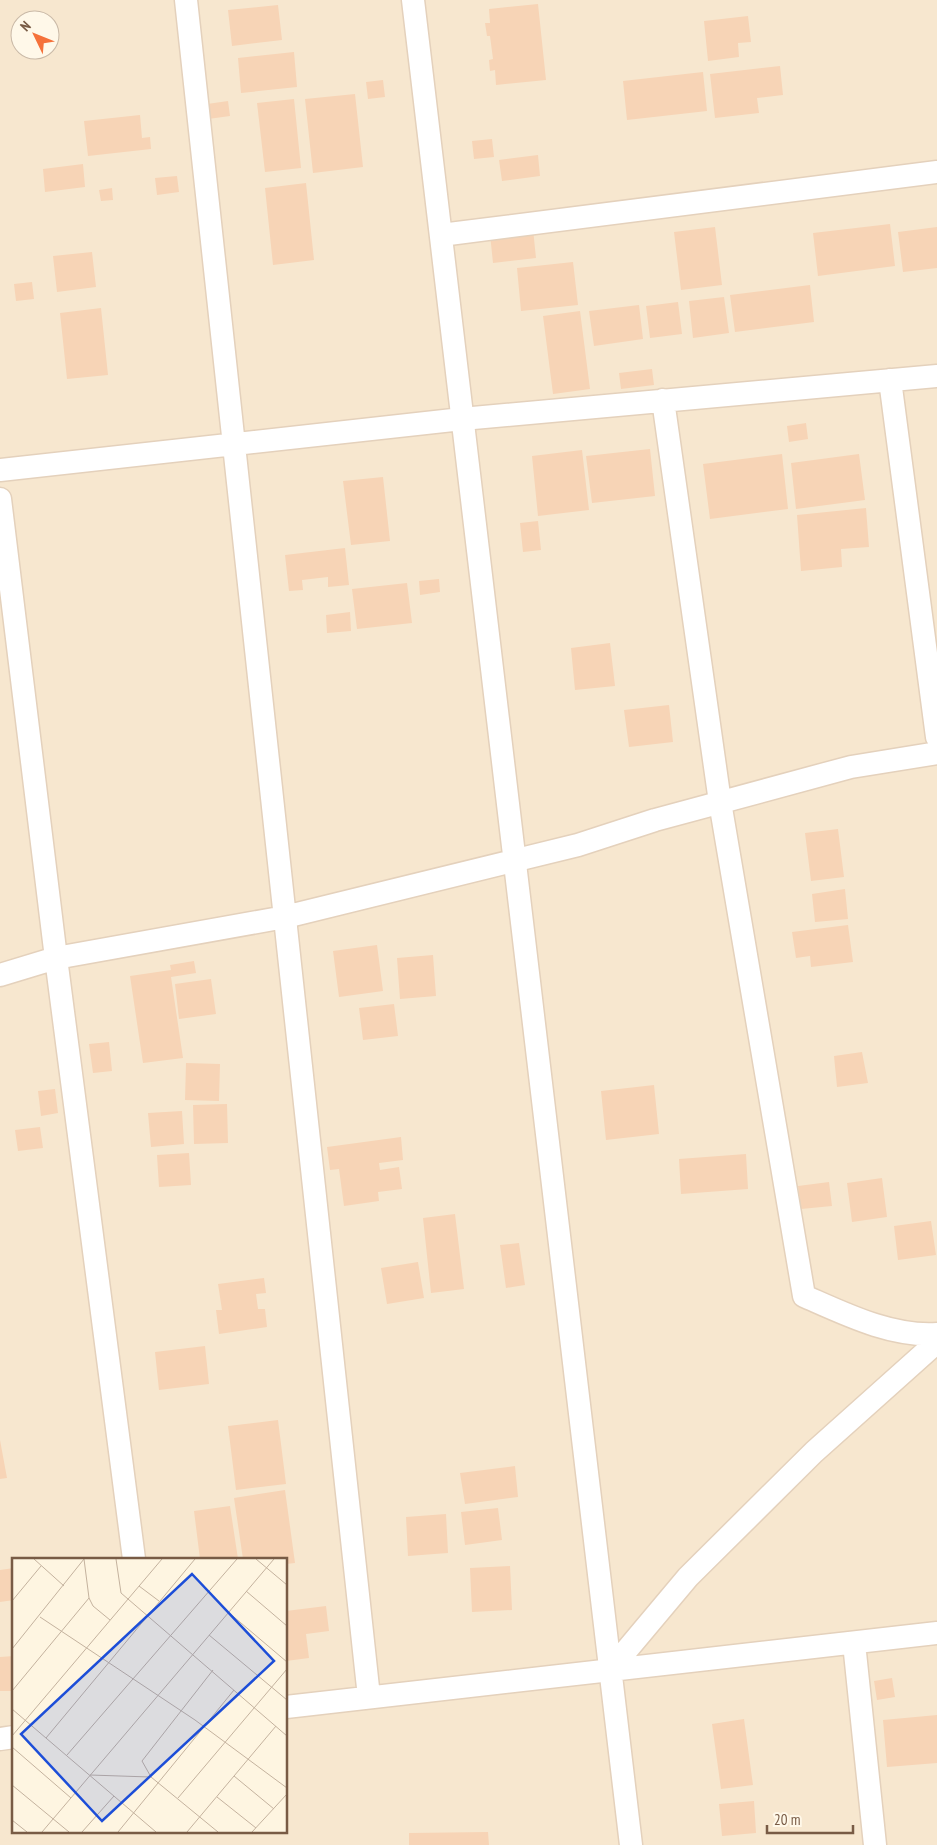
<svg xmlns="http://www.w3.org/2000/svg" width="937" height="1845" viewBox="0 0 937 1845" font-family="'PT Sans Narrow',sans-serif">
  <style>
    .residential { fill: #f7e7cf; fill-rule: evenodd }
    .building { fill: #f7d4b6 }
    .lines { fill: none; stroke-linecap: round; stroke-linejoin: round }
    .street-casing { stroke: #e4d1bc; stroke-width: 25 }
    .street { stroke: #fff; stroke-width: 22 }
    .inset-road { fill: none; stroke: #c4b29e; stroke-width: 1 }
    .view { fill: #1d4ed8; fill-opacity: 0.15; stroke: #1d4ed8; stroke-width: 2.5 }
    .inset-edge { fill: none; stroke: #785b45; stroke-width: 2.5 }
  </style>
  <rect width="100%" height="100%" fill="#fef5e1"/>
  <!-- residential -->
  <path class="residential" d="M0,0H937V1845H0ZM20,20H50V50H20ZM14,1559H286V1831H14Z"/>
  <!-- building -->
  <path class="building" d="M538,4L546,80L496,85L495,70L490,71L489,60L493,59L490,36H487L485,23H490L489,9Z
    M278,5L282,40L232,46L228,10Z
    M748,16L751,42L738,43L739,57L708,61L704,21Z
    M294,52L297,87L241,93L238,58Z
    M780,66L783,95L757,98L759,113L715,118L710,74Z
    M703,72L707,111L627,120L623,81Z
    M383,80L385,97L368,99L366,82Z
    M355,94L363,167L313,173L305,99Z
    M294,99L301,168L265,172L257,103Z
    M228,101L230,116L208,119L207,104Z
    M140,115L142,138L150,137L151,149L88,156L84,121Z
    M492,139L494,157L474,159L472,141Z
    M538,155L540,176L502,181L499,160Z
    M83,164L85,187L45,192L43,169Z
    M177,176L179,192L157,195L155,178Z
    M306,183L314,260L273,265L265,188Z
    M112,188L113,200L101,201L99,190Z
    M890,224L895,266L818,276L813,233Z
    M715,227L722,285L681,290L674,232Z
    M937,227V268L903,272L898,232Z
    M533,229L536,258L493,263L490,234Z
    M92,252L96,287L57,292L53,256Z
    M573,262L578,305L521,311L517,268Z
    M32,282L34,299L16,301L14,284Z
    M810,285L814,322L735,332L730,295Z
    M724,297L729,333L693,338L689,301Z
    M678,302L682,334L650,338L646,306Z
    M639,305L643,339L594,346L589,311Z
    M101,308L108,375L67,379L60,313Z
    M580,311L590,389L553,394L543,316Z
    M652,369L654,385L621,389L619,373Z
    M806,423L808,439L789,442L787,426Z
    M650,449L655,496L592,503L586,456Z
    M582,450L589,510L538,516L532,456Z
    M782,454L788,509L710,519L703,464Z
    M859,454L865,500L796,509L791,463Z
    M383,477L390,541L351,545L343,481Z
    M866,508L869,547L841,549L842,567L801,571L797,515Z
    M538,521L541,550L523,552L520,523Z
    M345,548L349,585L328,587V577L302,580L303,590L289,591L285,555Z
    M439,579L440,592L420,595L419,581Z
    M407,583L412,623L357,629L352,589Z
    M350,612L351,631L327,633L326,615Z
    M610,643L615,686L575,690L571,648Z
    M669,705L673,742L629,747L624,710Z
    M838,829L844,877L811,881L805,833Z
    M845,889L848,919L815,922L812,894Z
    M848,925L853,962L811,967L810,956L796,958L792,932Z
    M377,945L383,991L339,997L333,951Z
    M433,955L436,996L400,999L397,958Z
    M194,961L196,973L171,977L183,1058L143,1063L130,976L171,970L170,965Z
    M211,979L216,1014L179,1019L175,984Z
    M394,1004L398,1036L363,1040L359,1008Z
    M109,1042L112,1071L93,1073L89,1044Z
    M862,1052L868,1083L837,1087L834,1056Z
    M186,1063L220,1064L219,1101L185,1100Z
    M654,1085L659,1134L606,1140L601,1091Z
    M55,1089L58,1113L41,1116L38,1091Z
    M227,1104L228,1143L194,1144L193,1105Z
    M182,1111L184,1144L151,1147L148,1113Z
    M40,1127L43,1148L18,1151L15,1130Z
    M401,1137L403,1160L379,1163L380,1170L399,1167L402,1189L378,1192L379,1201L344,1206L339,1169L330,1170L327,1147Z
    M189,1153L191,1185L159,1187L157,1155Z
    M746,1154L748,1189L681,1194L679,1159Z
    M882,1178L887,1217L852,1222L847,1183Z
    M829,1182L832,1206L801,1209L798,1186Z
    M455,1214L464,1289L431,1293L423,1218Z
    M931,1221L936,1255L898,1260L894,1226Z
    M519,1243L525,1285L506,1288L500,1245Z
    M418,1262L424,1298L387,1304L381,1268Z
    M264,1278L266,1293L256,1294L258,1309H265L267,1327L219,1334L216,1310H222L218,1284Z
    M205,1346L209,1384L159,1390L155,1352Z
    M278,1420L286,1484L236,1490L228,1426Z
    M0,1440L7,1478L0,1479Z
    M515,1466L518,1497L465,1504L460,1473Z
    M285,1490L295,1563L286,1564V1559H243L234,1498Z
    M230,1506L238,1559H200L194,1511Z
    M498,1508L502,1540L465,1545L461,1512Z
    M446,1514L448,1553L408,1556L406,1517Z
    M510,1566L512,1610L472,1612L470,1568Z
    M14,1568V1600L0,1602V1570Z
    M326,1606L329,1631L306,1634L309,1658L286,1661V1611Z
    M14,1656V1691H0V1657Z
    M892,1678L895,1697L877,1700L874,1681Z
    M937,1715V1763L887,1767L883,1720Z
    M744,1719L753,1785L721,1789L712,1724Z
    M754,1801L756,1833L722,1836L719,1804Z
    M488,1832L489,1845H409V1833Z"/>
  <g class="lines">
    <!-- street casing -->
    <g class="street-casing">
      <path id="street" d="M186,0L369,1697
        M413,0L631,1845
        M441,235L937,172
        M890,380L937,737
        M663,400L720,802L804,1296C845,1314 891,1337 937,1334
        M0,470L462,419L937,376
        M0,499L56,958L134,1559
        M0,975L56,958L285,917L578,845L655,820L851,767L937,753
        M854,1643L875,1845
        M610,1670L688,1577L814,1452L937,1342
        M286,1707L937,1633
        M0,1739L14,1737"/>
    </g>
    <!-- street -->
    <use href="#street" class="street"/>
  </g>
  <!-- overview -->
  <g transform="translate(12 1558)">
    <rect width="275" height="275" fill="#fef5e1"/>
    <path class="inset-road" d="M22,1L52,28M104,1L109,35L275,178M244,1L275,27M127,28L147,43M234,33L275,68M77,40L81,48L98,62M0,43L29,8M216,54L275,104M28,59L183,162L275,230M197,77L275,142M0,91L72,1M201,112L130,203L139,219L206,274M0,133L77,40L72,1M0,151L144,274M0,178L150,1M34,180L183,1M0,189L59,240M55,197L225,1M78,217L138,219M222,218L262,251M0,227L57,274M205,239L244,270M166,240L275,111M0,262L15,274M30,274L262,1M70,274L102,238M106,274L222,132M175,274L264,168M240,274L275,236"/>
    <path class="view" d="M180,16L262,103L90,263L9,176Z"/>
    <rect width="275" height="275" class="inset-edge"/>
  </g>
  <!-- north arrow -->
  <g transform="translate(35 35) rotate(313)"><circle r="24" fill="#fff8e9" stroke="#c9b9a7"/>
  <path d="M0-4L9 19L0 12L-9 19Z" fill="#f5713a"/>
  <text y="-8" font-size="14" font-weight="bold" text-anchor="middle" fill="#785b45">N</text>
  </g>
  <!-- scale -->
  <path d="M767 1825v8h86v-8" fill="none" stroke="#785b45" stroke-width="2.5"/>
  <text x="774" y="1825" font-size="15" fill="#785b45" stroke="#fff8e9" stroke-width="4" paint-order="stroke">20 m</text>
</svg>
